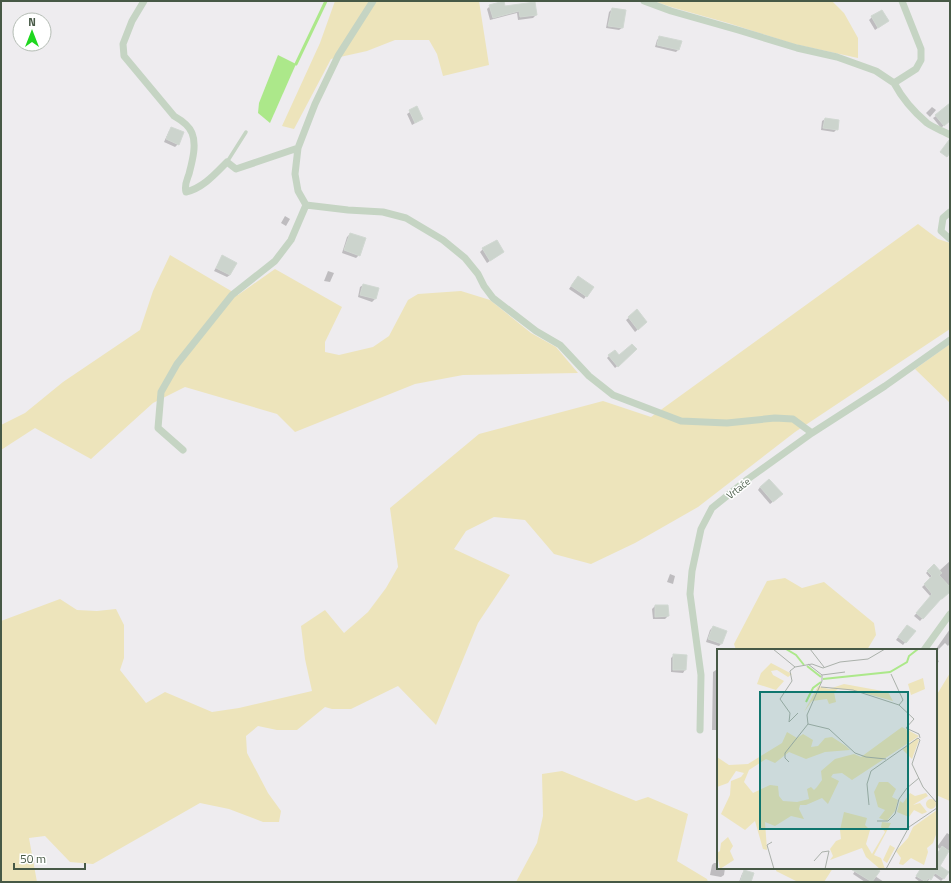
<svg xmlns="http://www.w3.org/2000/svg" width="951" height="883" viewBox="0 0 951 883" font-family="'Titillium Web',sans-serif">
  <style>
    .green { fill: #ede4bb }
    .water { fill: #ace88a }
    .shadow { fill: #0003 }
    .lines { fill: none; stroke-linecap: round; stroke-linejoin: round }
    .stream { stroke: #ace88a; stroke-width: 3 }
    .building { fill: #ccd4cd; stroke: #d1d8d2 }
    .lane { stroke: #c5d4c3; stroke-width: 3.5 }
    .street { stroke: #c5d4c3; stroke-width: 7 }
    .labels { text-anchor: middle; stroke-width: 3; stroke-linejoin: round; paint-order: stroke }
    .street-label { font-size: 10px; fill: #475946; stroke: #fff }
    .inset-river { fill: none; stroke: #ace88a; stroke-width: 2 }
    .inset-road { fill: none; stroke: #abb1ab; stroke-width: 1 }
    .view { fill: #0f766e; fill-opacity: 0.15; stroke: #0f766e; stroke-width: 2 }
    .inset-edge { fill: none; stroke: #475946; stroke-width: 2 }
  </style>
  <rect width="100%" height="100%" fill="#eeecef"/>
  <!-- green -->
  <path class="green" d="M335,1H479L489,65L443,76L437,54L429,40H395L367,51L331,59L294,129L282,126L320,43Z
    M654,1H832L844,13L858,38V58L794,44L728,23L671,7Z
    M918,224L938,239L950,243V329L795,432L698,507L635,543L591,564L554,554L525,520L494,517L466,531L454,549L510,575L478,623L436,725L398,686L351,709H332L325,707L297,730H277L258,726L246,736L247,753L268,793L281,811L279,822H263L229,809L200,803L93,864L70,862L45,836L29,838L37,882H1V621L60,599L77,610L97,611L116,609L124,625V658L120,670L146,703L165,692L212,712L239,708L312,691L305,659L301,626L325,610L344,633L368,612L386,588L398,567L390,508L479,434L603,401L651,417Z
    M170,255L238,295L275,269L342,307L325,342V352L339,355L373,347L389,336L408,300L418,294L461,291L490,300L531,333L556,347L578,373L463,375L415,384L295,432L277,414L185,387L153,403L91,459L35,428L1,450V425L25,413L63,382L140,330L153,291Z
    M950,344V403L915,369Z
    M785,578L802,588L824,582L874,623L876,635L867,650H736L734,644L767,581Z
    M950,673V801L936,795V696Z
    M562,771L636,801L648,797L688,814L677,861L707,879L708,882H516L537,843L543,816L542,774Z
    M777,868H833L824,882H798L776,871Z"/>
  <!-- water -->
  <path class="water" d="M278,55L296,64L270,123L258,113L259,103Z"/>
  <!-- shadow -->
  <path class="shadow" d="M490,6L505,7L536,15L533,18L518,20L517,13L490,20L487,9Z
    M612,9L622,28L619,30L606,28L609,12Z
    M872,17L888,21L875,30L869,20Z
    M660,37L678,50L676,52L655,47L657,40Z
    M932,107L936,110L930,117L926,113Z
    M416,108L422,119L412,125L407,114Z
    M950,110V120L941,128L933,118L936,116Z
    M825,119L837,129L834,132L821,130L822,121Z
    M172,128L178,144L175,147L164,142L169,131Z
    M285,216L290,219L286,226L281,223Z
    M350,234L359,255L356,258L342,253L347,237Z
    M483,249L503,252L487,263L480,252Z
    M222,257L230,275L227,277L214,271Z
    M328,271L334,273L330,282L324,281Z
    M575,280L586,296L584,299L569,289Z
    M363,285L378,288L375,299L372,302L358,297L360,287Z
    M637,311L643,325L635,332L626,320Z
    M636,349L615,368L607,358L609,356H619Z
    M760,487L779,497L770,504L758,490Z
    M950,561V591L939,600L920,621L914,616L931,597L922,587L931,579L926,573L934,565L939,571Z
    M670,574L675,576L673,584L667,582Z
    M655,606L668,616L665,619H653L652,609Z
    M713,627L721,644L719,646L706,642L710,630Z
    M904,629L914,631L903,645L896,640Z
    M950,629V643L948,646L945,643L938,650L936,649Z
    M674,655L685,670L683,673L671,672V658Z
    M936,659L939,661L936,666Z
    M716,670H718V730H712L713,672Z
    M947,833L950,835V848L939,866L944,878L941,881L933,875L927,882L926,880L924,882H920L915,878L922,868H936V856L940,849L937,847Z
    M714,863H718V868H725L724,875L721,877L710,875L712,865Z
    M857,868H873L875,876L884,882H865L853,874Z
    M744,871L750,882H739L742,874Z"/>
  <g class="lines">
    <!-- stream -->
    <path class="stream" d="M296,64L326,1"/>
  </g>
  <!-- building -->
  <path class="building" d="M504,1L505,6L535,2L537,15L520,17L519,11L493,18L489,5Z
    M612,8L626,10L623,28L608,26Z
    M882,10L889,21L878,28L871,16Z
    M659,36L682,41L679,50L657,45Z
    M950,103V121L944,126L935,115Z
    M417,106L423,119L415,123L409,110Z
    M825,118L839,120L838,130L823,128Z
    M171,127L184,132L179,145L166,139Z
    M949,140H950V153L947,157L940,152Z
    M350,233L366,238L360,256L344,250Z
    M497,240L504,252L490,261L482,248Z
    M222,255L237,263L230,275L216,268Z
    M578,276L594,287L587,297L571,286Z
    M363,284L379,288L376,299L360,295Z
    M637,309L647,322L638,330L628,317Z
    M632,344L637,349L618,367L608,355L615,350L619,355Z
    M769,479L783,494L773,502L760,487Z
    M934,564L942,573L939,575L950,587V592L942,599H941L923,619L916,613L932,594L924,584L932,576L927,571Z
    M655,605H668L669,616L655,617Z
    M907,625L916,631L906,643L898,637Z
    M713,626L727,631L722,644L708,639Z
    M673,654L687,655L686,670H673Z
    M942,846L949,851L940,866L949,872L944,879L935,873L931,880L928,878L926,882L916,876L921,868H936V856Z
    M849,868H874L880,871L872,882Z
    M744,870L754,873L751,882H740Z"/>
  <g class="lines">
    <!-- lane -->
    <path class="lane" d="M227,162L246,132"/>
    <!-- street -->
    <path class="street" d="M144,1L132,21L123,44L124,56L174,116C181,120 189,125 192,133C197,145 192,162 189,174C187,180 184,185 186,192C203,188 215,174 227,162L236,169L298,148
      M373,1L338,56L315,104L298,148L295,174L298,191L306,205L348,210L383,212L406,218L443,240L465,258L478,274L484,286L493,298L536,331L560,345L589,376L613,395L681,421L727,423L775,418L793,419L812,433
      M644,1L671,11L738,30L797,48L837,57L876,71L894,83
      M902,1L921,49V60L916,69L894,83C902,98 914,112 927,123C934,128 943,131 950,135
      M950,212L943,218L941,231L950,239
      M183,450L158,428L161,392L177,364L232,295L275,261L291,240L306,205
      M924,650L950,614
      M700,730L701,675L690,594L692,571L701,529L712,508L748,479L812,433L885,386L950,340"/>
  </g>
  <g class="labels">
    <!-- street labels -->
    <g class="street-label">
      <text transform="translate(738 488) rotate(-39)" y="4">Vrtače</text>
    </g>
  </g>
  <!-- overview -->
  <g transform="translate(717 649)">
    <rect width="220" height="220" fill="#eeecef"/>
    <path d="M54,14L75,25L71,28L60,21L54,22L56,26L67,32L59,41L40,35L44,24ZM206,29L208,40L194,46L191,35ZM127,35L171,43L176,52L140,42L121,40L117,43L119,53L112,55L110,50L95,52L87,63L101,37L112,40ZM185,78L202,87L135,131L125,124L116,125L114,128L122,132L111,155L105,149L89,156H83L82,160L87,170L74,167L58,177L48,173L50,201L46,200L38,172L28,181L4,165L13,146L14,132L24,128L27,124L19,122L11,134L0,138V108L12,116L31,115L65,94L70,83L80,89L86,85L96,91L94,98L101,97L108,89L115,88L129,97L133,101L108,103L89,110L72,103L58,114L49,110L32,121L27,133L36,144L53,136L61,137L62,147L66,152L80,153L92,150L90,140L94,138L97,141L100,138L105,131L104,122L118,110L137,105L144,108ZM200,89L202,91L195,110L185,100ZM162,133H171L179,140L175,148L181,151L178,162L170,172L162,169L168,161L161,158L157,143ZM193,144L198,147L209,144L211,147L196,156L203,154L210,163L205,165L197,161L192,168L180,163L183,152L186,154ZM209 155a5 5 0 1 1 10 0a5 5 0 1 1-10 0ZM220,161V183L216,194L210,199L211,203L207,216L194,209L186,216L182,215L184,209L179,202L191,189L196,178ZM127,163L150,169L148,176L153,181L149,195L155,205L168,183L164,178L165,173L174,174L157,206L164,209L168,220H163L149,208L145,199L113,211L116,207L113,200L119,192L124,190L123,181ZM11,188L16,197L13,202L17,211L3,220L0,204L3,202L4,194ZM173,196L178,199L170,214L166,211Z" fill="#ede4bb"/>
    <path class="inset-river" d="M69,0L79,6L87,16M90,17L104,28M106,30L173,23L190,13L192,7L201,0M89,53L96,39L104,33"/>
    <path class="inset-road" d="M56,0L78,18L95,15L106,19L123,13L151,10L168,0M93,0L107,18M91,15L105,26V32L90,66L91,75L112,80L138,104L149,108L169,110M78,18L73,22L75,32L63,50L73,64L72,73L81,64M174,25L186,51L182,56L197,70L189,79L202,85L203,89M105,26L128,23M104,38L136,41L182,56M72,113L68,109V104L91,75M152,156L150,135L154,122L201,89L203,91L195,115L206,138L220,154M160,172H171L178,165L182,150L190,139L202,129M55,193L50,196L57,220M97,212L105,203L112,202L108,220M169,220L192,178L220,159"/>
    <path class="view" d="M43,43H191V180H43Z"/>
    <rect width="220" height="220" class="inset-edge"/>
  </g>
  <!-- border -->
  <rect width="951" height="883" fill="none" stroke="#475946" stroke-width="4"/>
  <!-- north arrow -->
  <g transform="translate(32 32)"><circle r="19" fill="#ffffff" stroke="#b5bdb5"/>
  <path d="M0-3L7 15L0 10L-7 15Z" fill="#1fd71f"/>
  <text y="-6" font-size="11" font-weight="bold" text-anchor="middle" fill="#475946">N</text>
  </g>
  <!-- scale -->
  <path d="M14 863v6h71v-6" fill="none" stroke="#475946" stroke-width="2"/>
  <text x="20" y="863" font-size="12" fill="#475946" stroke="#ffffff" stroke-width="3" paint-order="stroke">50 m</text>
</svg>
